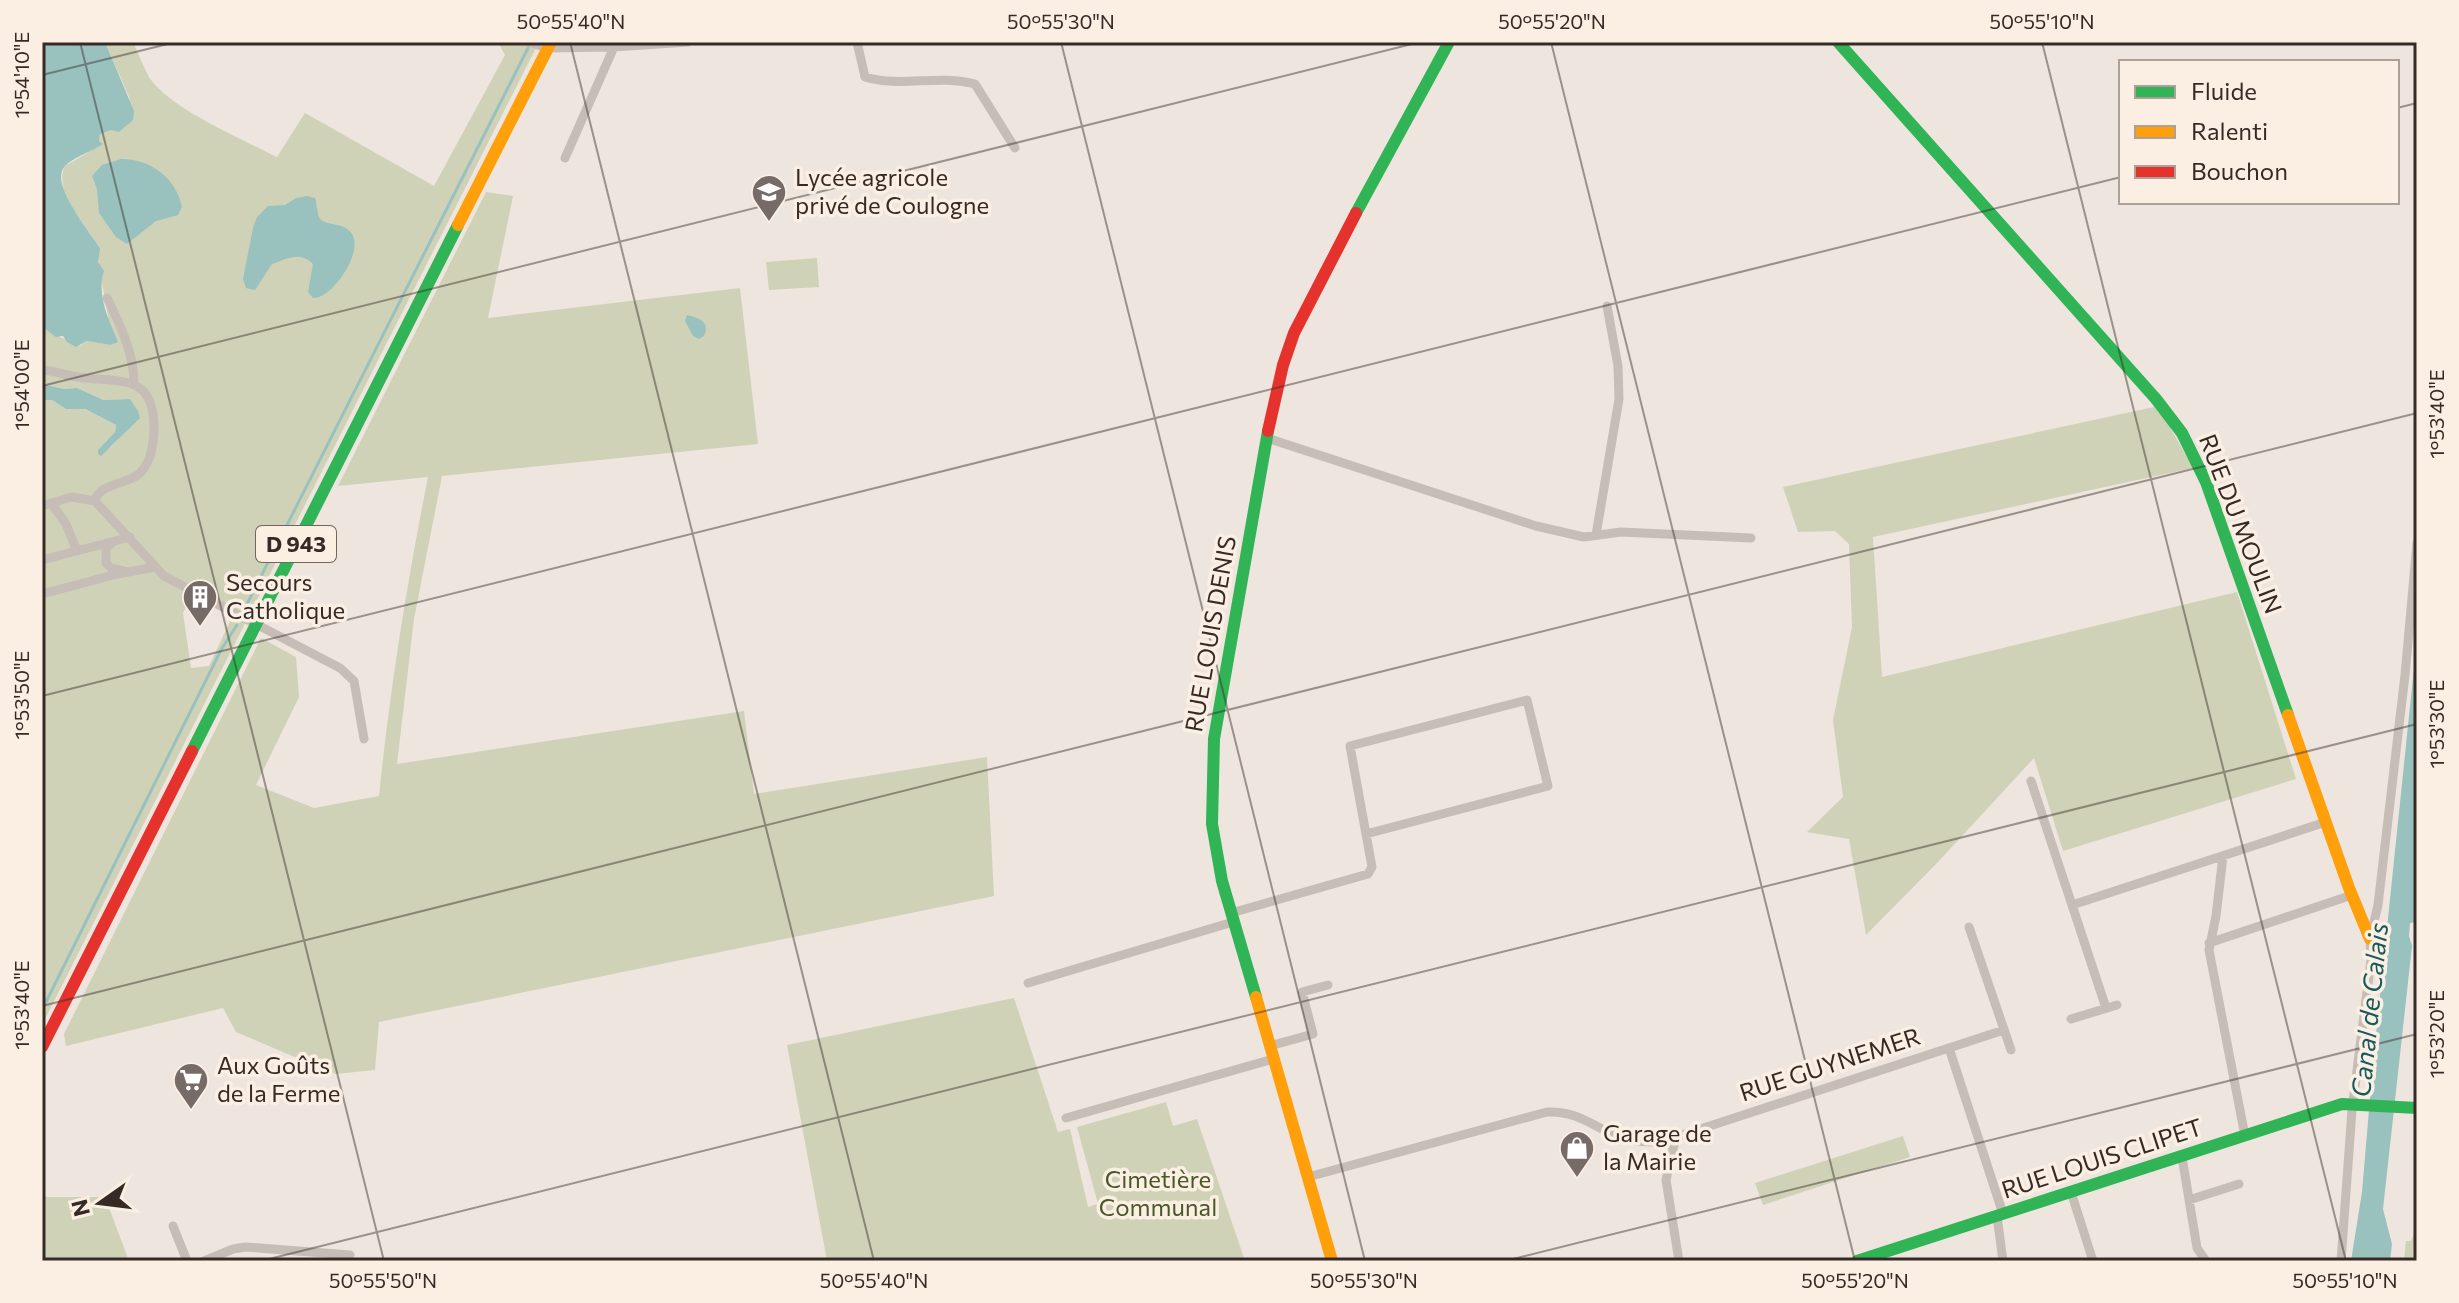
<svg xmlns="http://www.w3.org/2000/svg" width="2459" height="1303" viewBox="0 0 2459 1303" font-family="Commissioner,sans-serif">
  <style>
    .green { fill: #cfd2b7; fill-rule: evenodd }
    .water { fill: #99c1be }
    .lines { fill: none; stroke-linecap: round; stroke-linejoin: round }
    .stream { stroke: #99c1be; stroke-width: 3 }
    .street { stroke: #c6bdb7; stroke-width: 9 }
    .fast { stroke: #30b455; stroke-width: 12 }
    .slow { stroke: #ff9f0a; stroke-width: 12 }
    .jam { stroke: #e5322d; stroke-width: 12 }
    .ticks { fill: none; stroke: #362a26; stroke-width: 2; stroke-opacity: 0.45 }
    .labels { text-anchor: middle; stroke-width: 7; stroke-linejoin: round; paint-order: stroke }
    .shield { fill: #fbefe4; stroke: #71655f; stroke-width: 2 }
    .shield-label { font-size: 22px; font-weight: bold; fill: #362a26 }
    .poi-label { font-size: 24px; fill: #362a26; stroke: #fbefe4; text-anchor: start }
    .street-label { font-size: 24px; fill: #362a26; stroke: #fbefe4 }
    .park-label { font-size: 24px; fill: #485728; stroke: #fbefe4 }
    .water-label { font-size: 26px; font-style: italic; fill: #185a5b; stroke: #fbefe4 }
    .neatline { fill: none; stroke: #362a26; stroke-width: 3 }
    .ticks-label { font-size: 20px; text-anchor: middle; fill: #362a26 }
  </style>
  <rect width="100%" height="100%" fill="#ede5de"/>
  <!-- green -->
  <path class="green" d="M105,42H133C138,53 143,66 149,77C170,109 242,139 277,157L305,113L434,186L505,55L498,42H539L42,1025V400H52L66,409H84L116,425L115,432L98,450L111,447L127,430L130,399L105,400L77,388L64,389L42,384V327C52,336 68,339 80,346L87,341L110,345L108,316L94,239L63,195C65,184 59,178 65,166L103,144L99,141L100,134L111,129L130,99ZM191,596L232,617L209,666L191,668L183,613Z
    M486,192L513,196L488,318L740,288L758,444L442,476L414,619L397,764L744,711L754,794L987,757L994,896L379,1022L375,1070L335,1074L236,1032L223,1008L66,1046L64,1034L261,638L296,657L299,697L256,785L314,808L379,796C390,688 407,583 428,477L338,486Z
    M817,258L819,287L769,290L766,262Z
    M2154,407L2167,422L2193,468L1873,537L1882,677L2237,592L2296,779L2063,851L2034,758L1938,862L1866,935L1849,839L1807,832L1843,797L1833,720L1852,627L1849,544L1835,531L1798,532L1783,487Z
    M1014,998L1058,1132L1070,1129L1088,1207L1098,1204L1077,1127L1166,1102L1173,1126L1197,1119L1245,1261H827L787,1045Z
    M1903,1136L1910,1157L1763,1205L1755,1183Z
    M42,1197H105L129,1261H42Z
    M2417,1215V1261H2404L2406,1241H2411L2416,1229Z"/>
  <!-- water -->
  <path class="water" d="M42,42H105L134,111L133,120L119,132L111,130L100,134L99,141L103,144C92,152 75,156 65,166C48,184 91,232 100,249L98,262L104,271C96,295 109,320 118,342L110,345L87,341L76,347L67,342L63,336L56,337L42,327Z
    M121,159C151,159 176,178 182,207L178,215L156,221L127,244L116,237L99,213L97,189L92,176L102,165Z
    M307,196L315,198C317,204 317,212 319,217C324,227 344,221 352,234C364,252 332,299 313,298L308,292L313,264C301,251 288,258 272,264L255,290L246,288L243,279L253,228L257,217L268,206L285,205L296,198Z
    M687,315C697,318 711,320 704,336L699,339L693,336L685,321Z
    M42,384L64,389L77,388L104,400L130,399L138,411L140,418L101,456L98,454V450L115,432L116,425L85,409H66L52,400H42Z
    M2417,639V922L2410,923L2409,936L2412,946L2383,1209L2392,1244L2390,1261H2351L2362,1192L2373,1063Z"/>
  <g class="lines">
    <!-- stream -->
    <path class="stream" d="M245,608C338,421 434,235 528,48
      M42,1010L221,650L237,625"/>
    <!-- street -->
    <path class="street" d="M528,42L548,48L614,47L565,158
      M857,42L865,77C901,88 938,74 975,84L1015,148
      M614,47L688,42
      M107,298C120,324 134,354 134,383
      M42,370C57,371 71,377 85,378C124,382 153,376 154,426C154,442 152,461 140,473C128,485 100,482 95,501
      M1267,438L1536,526L1584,537L1621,532L1751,538
      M51,503L66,524L77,551
      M42,506L71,497L95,501L164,576L340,668L354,681L364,739
      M1596,535L1619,399L1618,366L1607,306
      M113,542L106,548V563L111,568L124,571
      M42,560L130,537
      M42,594L117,574L156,567
      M2031,781L2106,1008
      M2223,856L2216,916L2209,950L2245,1136
      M2072,905L2326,822
      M1231,913L1368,874L1372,867L1350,746L1527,700L1548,786L1366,834
      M1969,927L2011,1050
      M2209,943L2352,895
      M1028,983L1233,922
      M2071,1019L2117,1005
      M1270,1046L1313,1034L1302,992L1328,985
      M1949,1048L2003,1214
      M1066,1118L1273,1059
      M2182,1157L2197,1248L2206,1261
      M1308,1177L1547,1112C1580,1110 1599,1132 1629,1140C1644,1143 1658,1140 1672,1145
      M2071,1192L2093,1261
      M2189,1200L2239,1184
      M1997,1216L2003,1261
      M173,1226L187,1261
      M204,1261L233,1249L246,1247L350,1255
      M1679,1261L1666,1180L1676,1137L2004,1030
      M2341,1261L2352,1110L2371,960L2370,939L2378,905L2405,675L2417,543"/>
    <!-- fast -->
    <path class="fast" d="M1838,42L2156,399L2182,433L2206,482L2288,715
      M1356,213L1449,42
      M192,751L458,225
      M1256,997L1222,881L1212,824L1214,739L1268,431
      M1857,1261L2342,1104L2417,1108"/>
    <!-- slow -->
    <path class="slow" d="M458,225L551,42
      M2288,715L2349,888L2370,939
      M1256,997L1332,1261"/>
    <!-- jam -->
    <path class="jam" d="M1268,431L1283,365L1294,333L1356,213
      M42,1047L192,751"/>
  </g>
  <!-- ticks -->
  <path class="ticks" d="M80,42L384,1261M570,42L874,1261M1061,42L1365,1261M1551,42L1855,1261M2042,42L2346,1261M42,75L176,42M2397,108L2417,103M42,386L1420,42M42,696L2121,177M42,1006L2417,413M261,1261L2417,724M1505,1261L2417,1034"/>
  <!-- icons -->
  <defs>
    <g id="school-pin" transform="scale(1.8)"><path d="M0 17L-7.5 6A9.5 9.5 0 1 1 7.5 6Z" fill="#766b66" stroke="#fbefe4"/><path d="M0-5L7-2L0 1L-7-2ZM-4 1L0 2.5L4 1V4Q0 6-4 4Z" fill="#fff"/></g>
    <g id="building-pin" transform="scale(1.8)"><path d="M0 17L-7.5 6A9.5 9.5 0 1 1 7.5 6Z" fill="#766b66" stroke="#fbefe4"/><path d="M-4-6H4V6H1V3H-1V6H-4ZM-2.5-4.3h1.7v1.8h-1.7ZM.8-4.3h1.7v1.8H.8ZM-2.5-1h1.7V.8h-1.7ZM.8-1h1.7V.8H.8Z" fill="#fff"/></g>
    <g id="supermarket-pin" transform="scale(1.8)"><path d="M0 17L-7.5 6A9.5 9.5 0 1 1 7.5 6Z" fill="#766b66" stroke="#fbefe4"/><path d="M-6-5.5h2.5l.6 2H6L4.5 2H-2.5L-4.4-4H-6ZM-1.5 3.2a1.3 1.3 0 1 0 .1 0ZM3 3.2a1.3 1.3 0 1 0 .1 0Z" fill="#fff"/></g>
    <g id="shop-pin" transform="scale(1.8)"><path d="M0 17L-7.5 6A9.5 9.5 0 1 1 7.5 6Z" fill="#766b66" stroke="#fbefe4"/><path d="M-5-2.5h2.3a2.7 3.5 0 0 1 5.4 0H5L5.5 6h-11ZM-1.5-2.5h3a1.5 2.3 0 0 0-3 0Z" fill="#fff"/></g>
  </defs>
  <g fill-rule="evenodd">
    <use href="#school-pin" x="769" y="192"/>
    <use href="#building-pin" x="200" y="597"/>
    <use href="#supermarket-pin" x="191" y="1080"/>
    <use href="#shop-pin" x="1577" y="1148"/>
  </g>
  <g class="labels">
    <!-- shield labels -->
    <rect class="shield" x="256" y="526" width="80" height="36" rx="6"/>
    <g class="shield-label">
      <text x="296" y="552">D 943</text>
    </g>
    <!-- poi labels -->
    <g class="poi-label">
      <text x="795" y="186">Lycée agricole<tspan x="795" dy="28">privé de Coulogne</tspan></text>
      <text x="226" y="591">Secours<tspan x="226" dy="28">Catholique</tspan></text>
      <text x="217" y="1074">Aux Goûts<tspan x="217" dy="28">de la Ferme</tspan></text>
      <text x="1603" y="1142">Garage de<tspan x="1603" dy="28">la Mairie</tspan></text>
    </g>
    <!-- street labels -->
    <g class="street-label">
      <text transform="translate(2240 524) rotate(69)" y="8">RUE DU MOULIN</text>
      <text transform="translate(1211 634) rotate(-80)" y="8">RUE LOUIS DENIS</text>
      <text transform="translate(1830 1065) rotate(-18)" y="8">RUE GUYNEMER</text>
      <text transform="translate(2102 1159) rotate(-18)" y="8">RUE LOUIS CLIPET</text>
    </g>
    <!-- park labels -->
    <g class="park-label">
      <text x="1158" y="1188">Cimetière<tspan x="1158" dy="28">Communal</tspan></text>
    </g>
    <!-- water labels -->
    <g class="water-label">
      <text transform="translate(2370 1010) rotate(-84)" y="9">Canal de Calais</text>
    </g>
  </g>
  <!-- border -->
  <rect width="2459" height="1303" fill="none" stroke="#fbefe4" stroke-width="88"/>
  <!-- legend -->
  <rect x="2119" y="60" width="280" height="144" fill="#fbefe4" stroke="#aca098" stroke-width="2"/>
  <rect x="2135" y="86" width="40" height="12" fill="#30b455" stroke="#aca098" stroke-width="2"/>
  <text x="2191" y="100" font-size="24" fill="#362a26">Fluide</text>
  <rect x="2135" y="126" width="40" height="12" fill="#ff9f0a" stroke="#aca098" stroke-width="2"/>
  <text x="2191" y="140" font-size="24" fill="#362a26">Ralenti</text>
  <rect x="2135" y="166" width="40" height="12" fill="#e5322d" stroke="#aca098" stroke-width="2"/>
  <text x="2191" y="180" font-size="24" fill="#362a26">Bouchon</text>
  <!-- north arrow -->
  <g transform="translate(100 1203) rotate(256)" stroke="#fbefe4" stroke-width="6" paint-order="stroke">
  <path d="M0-6L14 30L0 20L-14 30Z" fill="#362a26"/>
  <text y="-12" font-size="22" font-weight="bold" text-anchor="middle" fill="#362a26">N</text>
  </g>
  <rect x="44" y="44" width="2371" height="1215" class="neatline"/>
  <g class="ticks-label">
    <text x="571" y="29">50°55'40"N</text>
    <text x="1061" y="29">50°55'30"N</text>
    <text x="1552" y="29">50°55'20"N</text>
    <text x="2042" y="29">50°55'10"N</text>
    <text transform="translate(22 75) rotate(-90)" y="7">1°54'10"E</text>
    <text transform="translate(22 385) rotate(-90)" y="7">1°54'00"E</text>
    <text transform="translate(2437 414) rotate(-90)" y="7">1°53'40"E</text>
    <text transform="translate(22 695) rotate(-90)" y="7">1°53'50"E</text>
    <text transform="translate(2437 724) rotate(-90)" y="7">1°53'30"E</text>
    <text transform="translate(22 1005) rotate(-90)" y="7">1°53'40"E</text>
    <text transform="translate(2437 1034) rotate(-90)" y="7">1°53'20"E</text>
    <text x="383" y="1288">50°55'50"N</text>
    <text x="874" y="1288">50°55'40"N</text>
    <text x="1364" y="1288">50°55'30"N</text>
    <text x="1855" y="1288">50°55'20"N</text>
    <text x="2345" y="1288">50°55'10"N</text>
  </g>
</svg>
